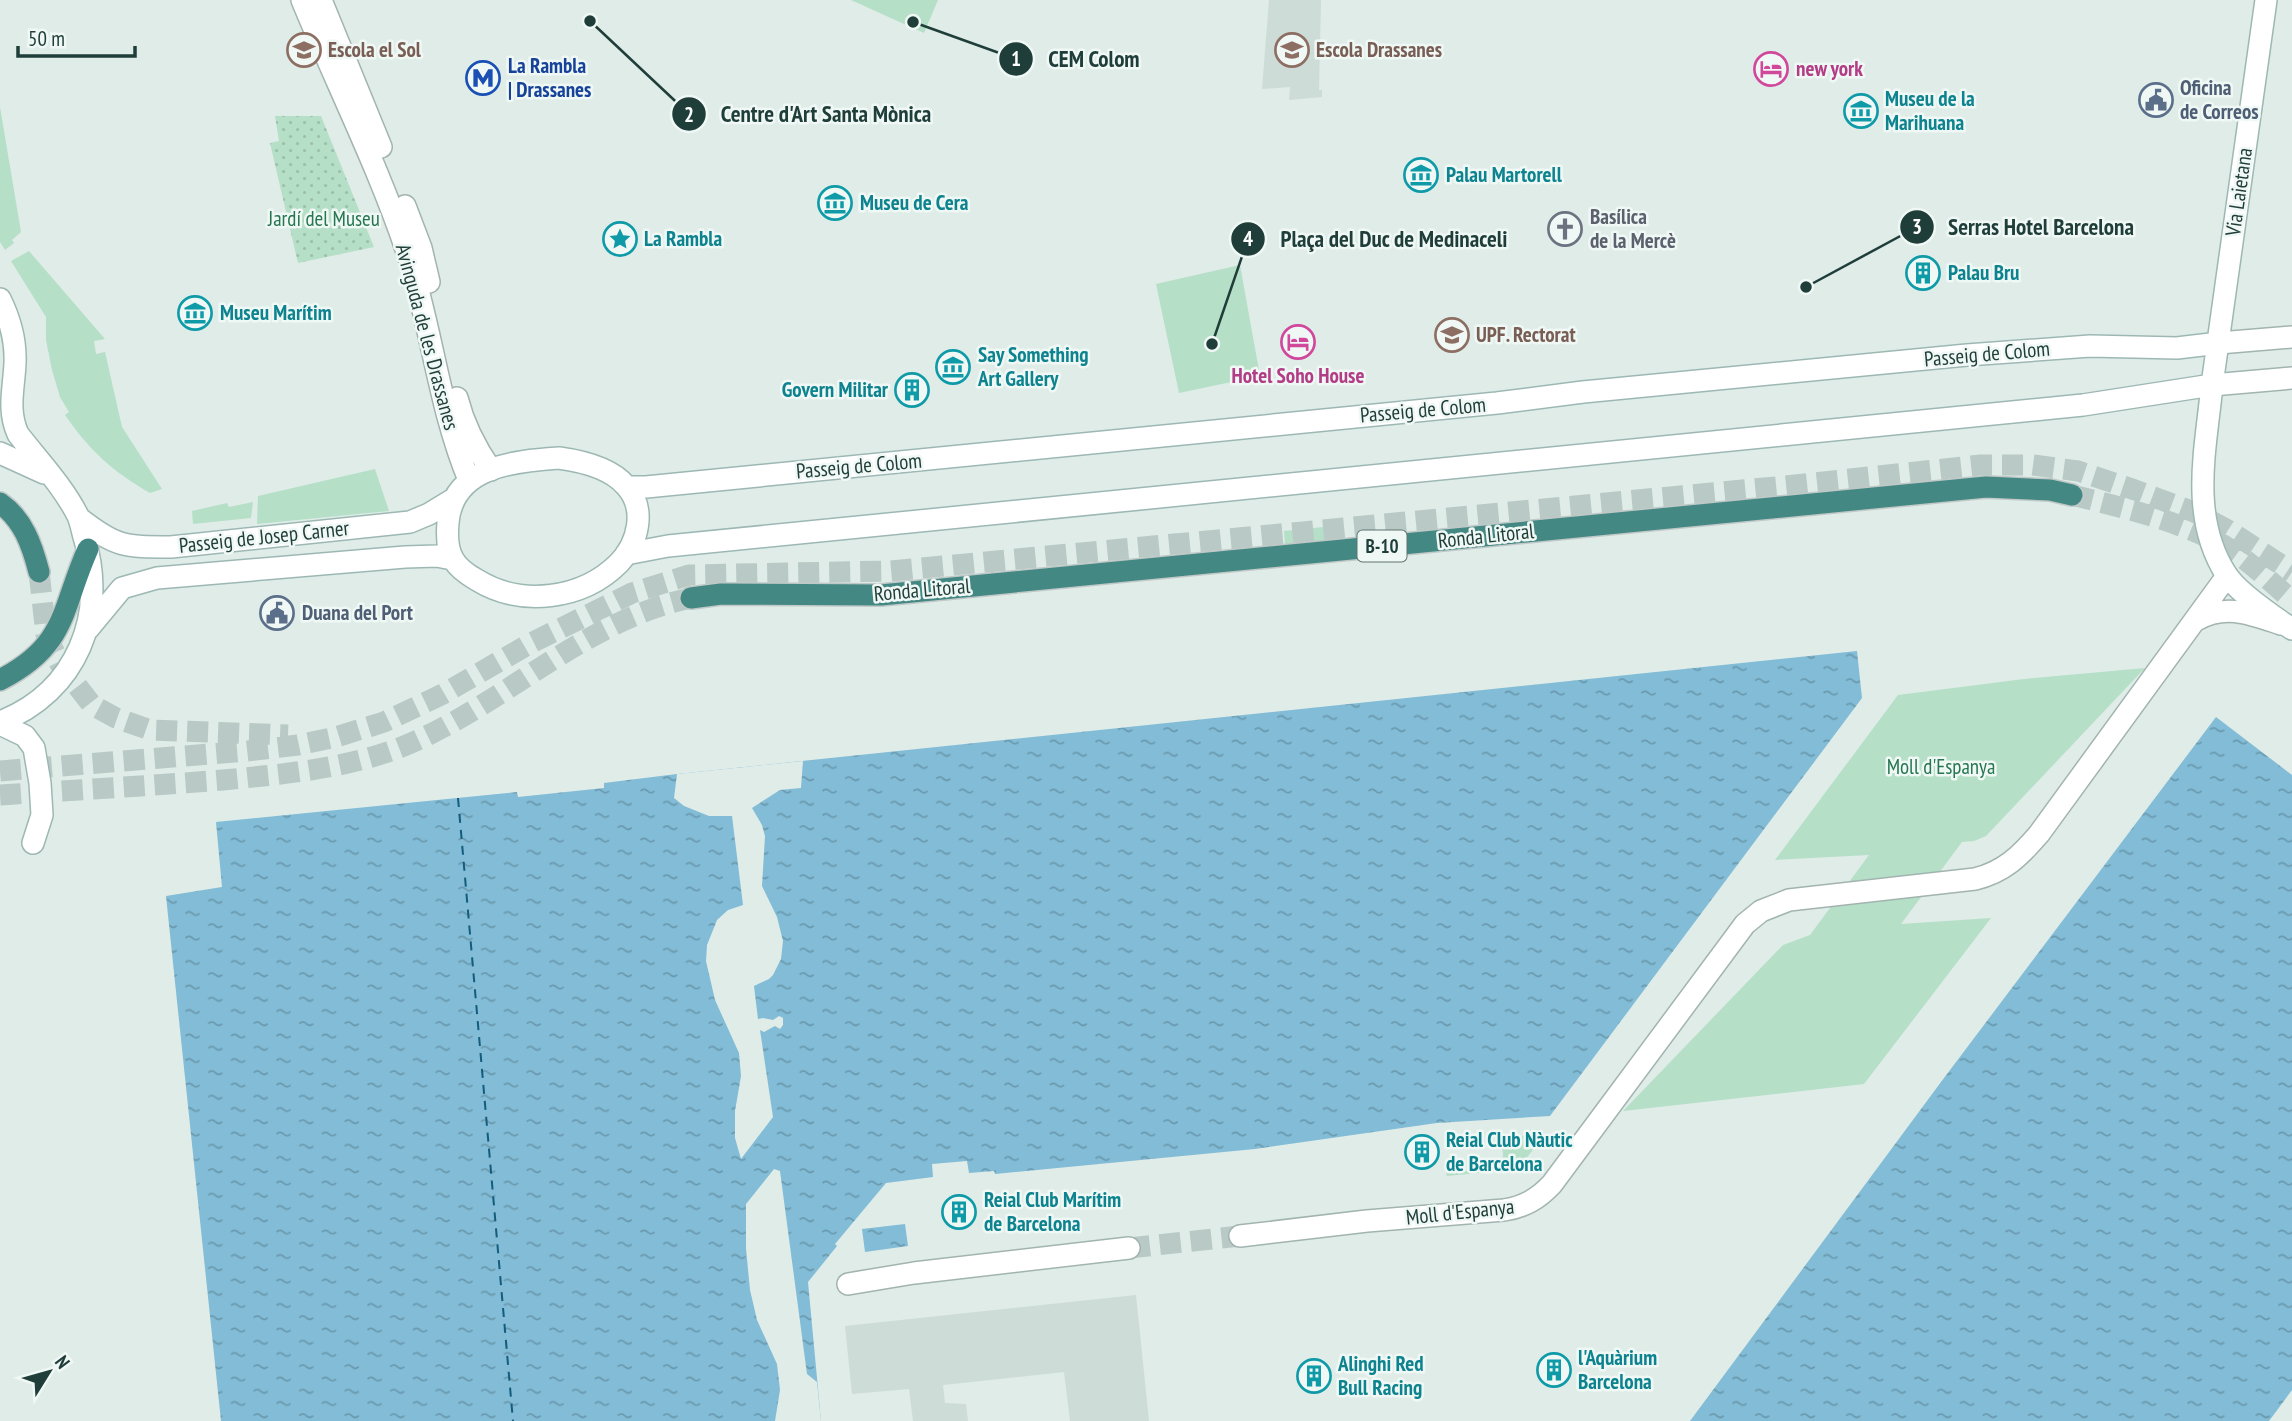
<svg xmlns="http://www.w3.org/2000/svg" width="2292" height="1421" viewBox="0 0 2292 1421" font-family="'PT Sans Narrow',sans-serif">
  <style>
    .built { fill: #cddcd7 }
    .green { fill: #b6dfc7 }
    .garden { fill: url(#garden-dots) }
    .water { fill: url(#water-ripples) }
    .pier { fill: #dfece8 }
    .lines { fill: none; stroke-linecap: round; stroke-linejoin: round }
    .ferry { stroke: #145c7d; stroke-width: 2; stroke-dasharray: 9 7; stroke-linecap: butt }
    .tertiary-tunnel { stroke: #b9c9c5; stroke-width: 21; stroke-dasharray: 21 10; stroke-linecap: butt }
    .trunk-tunnel { stroke: #b9c9c5; stroke-width: 21; stroke-dasharray: 21 10; stroke-linecap: butt }
    .tertiary-casing { stroke: #a2b4b0; stroke-width: 24 }
    .secondary-casing { stroke: #9db8b3; stroke-width: 24 }
    .trunk-casing { stroke: #c0c9c8; stroke-width: 24 }
    .tertiary { stroke: #fff; stroke-width: 21 }
    .secondary { stroke: #fff; stroke-width: 21 }
    .trunk { stroke: #448883; stroke-width: 21 }
    .labels { text-anchor: middle; stroke-width: 5; stroke-linejoin: round; paint-order: stroke }
    .shield { fill: #f0f8f5; stroke: #5e7571; stroke-width: 2 }
    .shield-label { font-size: 19px; font-weight: bold; fill: #1f3d39 }
    .education-label { font-size: 21px; font-weight: bold; fill: #785e54; stroke: #f0f8f5; text-anchor: start }
    .transit-label { font-size: 21px; font-weight: bold; fill: #164399; stroke: #f0f8f5; text-anchor: start }
    .hotel-label { font-size: 21px; font-weight: bold; fill: #b23c85; stroke: #f0f8f5; text-anchor: start }
    .service-label { font-size: 21px; font-weight: bold; fill: #4e5e75; stroke: #f0f8f5; text-anchor: start }
    .culture-label { font-size: 21px; font-weight: bold; fill: #0d838f; stroke: #f0f8f5; text-anchor: start }
    .street-label { font-size: 21px; fill: #1f3d39; stroke: #f0f8f5 }
    .worship-label { font-size: 21px; font-weight: bold; fill: #5b616d; stroke: #f0f8f5; text-anchor: start }
    .park-label { font-size: 21px; fill: #267751; stroke: #f0f8f5 }
    .leader { fill: none; stroke: #1f3d39; stroke-width: 2.5 }
    .callout-dot { fill: #1f3d39; stroke: #f0f8f5; stroke-width: 2.5 }
    .mark-label { font-size: 21px; text-anchor: middle; font-weight: bold; fill: #fff }
    .callout-label { font-size: 23px; text-anchor: middle; font-weight: bold; fill: #1f3d39; stroke: #f0f8f5; stroke-width: 5; stroke-linejoin: round; paint-order: stroke }
  </style>
  <defs>
    <pattern id="garden-dots" width="8" height="8" patternUnits="userSpaceOnUse" patternTransform="scale(1.75)"><rect width="8" height="8" fill="#b6dfc7"/><path d="M2 2h.1M6 6h.1" fill="none" stroke="#9cc0ac" stroke-width="1.8" stroke-linecap="round"/></pattern>
    <pattern id="water-ripples" width="26" height="14" patternUnits="userSpaceOnUse" patternTransform="scale(1.75)"><rect width="26" height="14" fill="#82bcd6"/><path d="M2 4q2-2 4 0t4 0M15 11q2-2 4 0t4 0" fill="none" stroke="#6a9aaf"/></pattern>
  </defs>
  <rect width="100%" height="100%" fill="#dfece8"/>
  <!-- built -->
  <path class="built" d="M1269,0H1321L1319,90H1322V97L1289,100L1290,87L1262,89Z
    M1136,1295L1149,1421H1070L1064,1372L943,1385L945,1403L966,1404L968,1421H913L909,1389L852,1394L845,1326Z"/>
  <!-- green -->
  <path class="green" d="M851,0H938L924,33Z
    M0,107L21,232L12,240L14,243L5,250L0,242Z
    M29,251L105,339L94,341L96,354L105,352L122,427L162,489L150,493C112,471 90,451 65,415L69,412L60,397L52,370L46,340V317L11,261Z
    M1240,265L1260,376L1179,393L1156,284Z
    M375,469L389,511L257,524L258,496Z
    M253,502L251,518L193,524L192,511L227,503L229,507Z
    M1333,526L1334,540L1285,545L1284,531Z
    M2145,668L1986,836L1974,841L1962,842L1901,924L1991,918L1864,1084L1623,1111L1783,945L1810,935L1869,855L1775,860L1898,695L2024,679Z
    M1540,1129L1544,1133C1534,1148 1526,1163 1510,1170L1447,1176L1446,1173L1504,1167L1502,1143L1518,1140L1530,1130Z"/>
  <!-- garden -->
  <path class="garden" d="M275,116H321L374,247L298,263L270,143L279,141Z"/>
  <!-- water -->
  <path class="water" d="M1857,651L1862,698L1550,1116L1437,1123L1255,1149L995,1174L994,1171L969,1173L967,1161L932,1164L933,1177L886,1183L835,1244L837,1246L808,1282L821,1421H221L166,896L222,887L216,822L517,792L518,797L604,788V783L677,774Z
    M2216,717L2292,775V1390L2269,1421H1690L1941,1082Z
    M905,1224L908,1246L865,1252L862,1229Z"/>
  <!-- pier -->
  <path class="pier" d="M803,761L801,788L780,790L752,808L762,825L765,836L762,886L777,917L783,941L781,959L773,975L769,979L754,986L758,1019L763,1018L773,1020L779,1016L783,1018V1025L780,1029L775,1026L764,1032L760,1030L773,1117L741,1159L735,1138V1111L741,1076L739,1053L715,1000L706,961L707,945L717,920L728,910L743,905L732,816H709L684,806L674,798L677,774Z
    M774,1169L780,1171L807,1374L817,1382L821,1421H775L780,1390L777,1364L757,1320L750,1290L746,1249V1204Z"/>
  <g class="lines">
    <!-- ferry -->
    <path class="ferry" d="M458,798L513,1421"/>
    <!-- tertiary-tunnel -->
    <path class="tertiary-tunnel" d="M1129,1248L1240,1236"/>
    <!-- trunk-tunnel -->
    <path class="trunk-tunnel" d="M2072,495C2124,508 2177,520 2225,546C2249,560 2270,582 2292,600
      M39,572L46,634L60,664L92,705L116,718L150,730L288,735
      M0,771L247,751L298,745L336,737L384,722L443,694L531,643L632,593L689,575L891,571L1785,486L1981,465H2033L2078,471L2135,490L2194,512L2228,530L2292,572
      M0,795C74,790 148,786 223,780C284,774 346,769 404,746C504,705 584,620 691,598"/>
    <!-- tertiary casing -->
    <g class="tertiary-casing">
      <path id="tertiary" d="M302,0C337,85 379,168 408,255C432,329 439,408 469,480
        M321,0L381,147
        M405,206L421,248L429,282
        M2219,343L2292,337
        M2212,385L2292,378
        M457,398C464,426 475,447 491,470
        M2196,620C2226,603 2251,614 2281,624
        M1240,1236L1367,1221L1504,1210C1524,1207 1538,1199 1552,1184L1745,924L1761,911L1789,900L1975,879C2004,872 2020,856 2039,834L2227,576
        M848,1284L914,1273L1129,1248"/>
    </g>
    <!-- secondary casing -->
    <g class="secondary-casing">
      <path id="secondary" d="M2266,0L2212,385C2206,448 2189,516 2226,574C2237,592 2274,617 2292,629
        M0,299C10,319 16,340 15,363C14,388 7,410 18,434C38,460 63,486 78,516C81,523 82,530 84,537C108,614 77,692 0,722
        M0,453L44,473
        M559,458C581,461 611,468 626,486C647,509 638,543 619,563C582,600 521,607 477,580C468,575 458,568 453,559C447,549 447,534 448,523C452,467 513,461 559,458Z
        M627,487H646L1497,403L1583,392L1967,355L2090,346L2177,348L2219,343
        M79,518C116,547 124,547 171,547L410,522L429,514L452,500
        M626,554L668,546L2083,405L2212,385
        M88,629L122,588L157,578L405,557L437,556L452,559
        M0,724L25,736L34,748L40,783L42,815L33,843"/>
    </g>
    <!-- trunk casing -->
    <g class="trunk-casing">
      <path id="trunk" d="M0,503C23,519 32,545 39,572
        M691,598L721,594L881,595L1986,487L2050,490L2072,495
        M0,680C68,645 61,609 88,549"/>
    </g>
    <!-- tertiary -->
    <use href="#tertiary" class="tertiary"/>
    <!-- secondary -->
    <use href="#secondary" class="secondary"/>
    <!-- trunk -->
    <use href="#trunk" class="trunk"/>
  </g>
  <!-- icons -->
  <defs>
    <g id="university-ring" transform="scale(1.75)"><circle r="9.5" fill="#f0f8f5" stroke="#8d6e63" stroke-width="1.5"/><path d="M0-5L7-2L0 1L-7-2ZM-4 1L0 2.5L4 1V4Q0 6-4 4Z" fill="#8d6e63"/></g>
    <g id="school-ring" transform="scale(1.75)"><circle r="9.5" fill="#f0f8f5" stroke="#8d6e63" stroke-width="1.5"/><path d="M0-5L7-2L0 1L-7-2ZM-4 1L0 2.5L4 1V4Q0 6-4 4Z" fill="#8d6e63"/></g>
    <g id="hotel-ring" transform="scale(1.75)"><circle r="9.5" fill="#f0f8f5" stroke="#d1479c" stroke-width="1.5"/><path d="M-6-4.5h1.5V1H6V5H4.5V3h-9V5H-6ZM-4 0a1.8 1.8 0 1 1 3.6 0ZM.5 0V-2.5h3Q6-2.5 6 0Z" fill="#d1479c"/></g>
    <g id="metro-ring" transform="scale(1.75)"><circle r="9.5" fill="#f0f8f5" stroke="#1a4fb4" stroke-width="1.5"/><path d="M-5.5 5V-5H-3L0 0L3-5H5.5V5H3V-.5L0 4L-3-.5V5Z" fill="#1a4fb4"/></g>
    <g id="civic-ring" transform="scale(1.75)"><circle r="9.5" fill="#f0f8f5" stroke="#5c6f8a" stroke-width="1.5"/><path d="M-.6-6.5H3V-4.5H.6V-3L4-1V1h2V6H-6V1h2V-1L-.6-3ZM-1.2 2.5V6h2.4V2.5Z" fill="#5c6f8a"/></g>
    <g id="museum-ring" transform="scale(1.75)"><circle r="9.5" fill="#f0f8f5" stroke="#0f9aa8" stroke-width="1.5"/><path d="M0-6L6-3V-2H-6V-3ZM-5-1h2V3h-2ZM-1-1h2V3h-2ZM3-1h2V3H3ZM-6 4H6V6H-6Z" fill="#0f9aa8"/></g>
    <g id="church-ring" transform="scale(1.75)"><circle r="9.5" fill="#f0f8f5" stroke="#6b7280" stroke-width="1.5"/><path d="M-1.2-6h2.4v3.5h3.3v2.4h-3.3V6h-2.4V-.1h-3.3v-2.4h3.3Z" fill="#6b7280"/></g>
    <g id="sight-ring" transform="scale(1.75)"><circle r="9.5" fill="#f0f8f5" stroke="#0f9aa8" stroke-width="1.5"/><path d="M0-6L1.8-2.2L6-1.7L2.9 1.2L3.7 5.4L0 3.3L-3.7 5.4L-2.9 1.2L-6-1.7L-1.8-2.2Z" fill="#0f9aa8"/></g>
    <g id="building-ring" transform="scale(1.75)"><circle r="9.5" fill="#f0f8f5" stroke="#0f9aa8" stroke-width="1.5"/><path d="M-4-6H4V6H1V3H-1V6H-4ZM-2.5-4.3h1.7v1.8h-1.7ZM.8-4.3h1.7v1.8H.8ZM-2.5-1h1.7V.8h-1.7ZM.8-1h1.7V.8H.8Z" fill="#0f9aa8"/></g>
  </defs>
  <g fill-rule="evenodd">
    <use href="#university-ring" x="304" y="50"/>
    <use href="#school-ring" x="1292" y="50"/>
    <use href="#hotel-ring" x="1771" y="69"/>
    <use href="#metro-ring" x="483" y="78"/>
    <use href="#civic-ring" x="2156" y="100"/>
    <use href="#museum-ring" x="1861" y="111"/>
    <use href="#museum-ring" x="1421" y="175"/>
    <use href="#museum-ring" x="835" y="203"/>
    <use href="#church-ring" x="1565" y="229"/>
    <use href="#sight-ring" x="620" y="239"/>
    <use href="#building-ring" x="1923" y="273"/>
    <use href="#museum-ring" x="195" y="313"/>
    <use href="#university-ring" x="1452" y="335"/>
    <use href="#hotel-ring" x="1298" y="342"/>
    <use href="#museum-ring" x="953" y="367"/>
    <use href="#building-ring" x="912" y="390"/>
    <use href="#civic-ring" x="277" y="613"/>
    <use href="#building-ring" x="1422" y="1152"/>
    <use href="#building-ring" x="959" y="1212"/>
    <use href="#building-ring" x="1554" y="1370"/>
    <use href="#building-ring" x="1314" y="1376"/>
  </g>
  <g class="labels">
    <!-- shield labels -->
    <rect class="shield" x="1357.5" y="530.5" width="49" height="31" rx="5"/>
    <g class="shield-label">
      <text x="1382" y="553">B-10</text>
    </g>
    <!-- education labels -->
    <g class="education-label">
      <text x="328" y="57">Escola el Sol</text>
      <text x="1316" y="57">Escola Drassanes</text>
      <text x="1476" y="342">UPF. Rectorat</text>
    </g>
    <!-- transit labels -->
    <g class="transit-label">
      <text x="508" y="73">La Rambla<tspan x="508" dy="24">| Drassanes</tspan></text>
    </g>
    <!-- hotel labels -->
    <g class="hotel-label">
      <text x="1796" y="76">new york</text>
      <text x="1298" y="383" text-anchor="middle">Hotel Soho House</text>
    </g>
    <!-- service labels -->
    <g class="service-label">
      <text x="2180" y="95">Oficina<tspan x="2180" dy="24">de Correos</tspan></text>
      <text x="302" y="620">Duana del Port</text>
    </g>
    <!-- culture labels -->
    <g class="culture-label">
      <text x="1885" y="106">Museu de la<tspan x="1885" dy="24">Marihuana</tspan></text>
      <text x="1446" y="182">Palau Martorell</text>
      <text x="860" y="210">Museu de Cera</text>
      <text x="644" y="246">La Rambla</text>
      <text x="1948" y="280">Palau Bru</text>
      <text x="220" y="320">Museu Marítim</text>
      <text x="978" y="362">Say Something<tspan x="978" dy="24">Art Gallery</tspan></text>
      <text x="888" y="397" text-anchor="end">Govern Militar</text>
      <text x="1446" y="1147">Reial Club Nàutic<tspan x="1446" dy="24">de Barcelona</tspan></text>
      <text x="984" y="1207">Reial Club Marítim<tspan x="984" dy="24">de Barcelona</tspan></text>
      <text x="1578" y="1365">l'Aquàrium<tspan x="1578" dy="24">Barcelona</tspan></text>
      <text x="1338" y="1371">Alinghi Red<tspan x="1338" dy="24">Bull Racing</tspan></text>
    </g>
    <!-- street labels -->
    <g class="street-label">
      <text transform="translate(2239 192) rotate(-82)" y="7">Via Laietana</text>
      <text transform="translate(427 337) rotate(75)" y="7">Avinguda de les Drassanes</text>
      <text transform="translate(1987 354) rotate(-5)" y="7">Passeig de Colom</text>
      <text transform="translate(1423 410) rotate(-5)" y="7">Passeig de Colom</text>
      <text transform="translate(859 466) rotate(-5)" y="7">Passeig de Colom</text>
      <text transform="translate(1486 536) rotate(-6)" y="7">Ronda Litoral</text>
      <text transform="translate(264 537) rotate(-6)" y="7">Passeig de Josep Carner</text>
      <text transform="translate(922 590) rotate(-5)" y="7">Ronda Litoral</text>
      <text transform="translate(1460 1212) rotate(-6)" y="7">Moll d'Espanya</text>
    </g>
    <!-- worship labels -->
    <g class="worship-label">
      <text x="1590" y="224">Basílica<tspan x="1590" dy="24">de la Mercè</tspan></text>
    </g>
    <!-- park labels -->
    <g class="park-label">
      <text x="324" y="226">Jardí del Museu</text>
      <text x="1941" y="774">Moll d'Espanya</text>
    </g>
  </g>
  <!-- callouts -->
  <path class="leader" d="M913 22L1016 59M590 21L689 114M1806 287L1917 227M1212 344L1248 239"/>
  <g class="callout-dot">
    <circle cx="913" cy="22" r="7"/>
    <circle cx="590" cy="21" r="7"/>
    <circle cx="1806" cy="287" r="7"/>
    <circle cx="1212" cy="344" r="7"/>
    <circle cx="1016" cy="59" r="18"/>
    <circle cx="689" cy="114" r="18"/>
    <circle cx="1917" cy="227" r="18"/>
    <circle cx="1248" cy="239" r="18"/>
  </g>
  <g class="mark-label">
    <text x="1016" y="66">1</text>
    <text x="689" y="122">2</text>
    <text x="1917" y="234">3</text>
    <text x="1248" y="246">4</text>
  </g>
  <g class="callout-label">
    <text x="1094" y="67">CEM Colom</text>
    <text x="826" y="122">Centre d'Art Santa Mònica</text>
    <text x="2041" y="235">Serras Hotel Barcelona</text>
    <text x="1394" y="247">Plaça del Duc de Medinaceli</text>
  </g>
  <!-- north arrow -->
  <g transform="translate(49 1372) rotate(53)" stroke="#f0f8f5" stroke-width="5" paint-order="stroke">
  <path d="M0-5L12 26L0 18L-12 26Z" fill="#1f3d39"/>
  <text y="-10" font-size="19" font-weight="bold" text-anchor="middle" fill="#1f3d39">N</text>
  </g>
  <!-- scale -->
  <path d="M18 46v10h117v-10" fill="none" stroke="#1f3d39" stroke-width="3.5"/>
  <text x="28" y="46" font-size="21" fill="#1f3d39" stroke="#f0f8f5" stroke-width="5" paint-order="stroke">50 m</text>
</svg>
